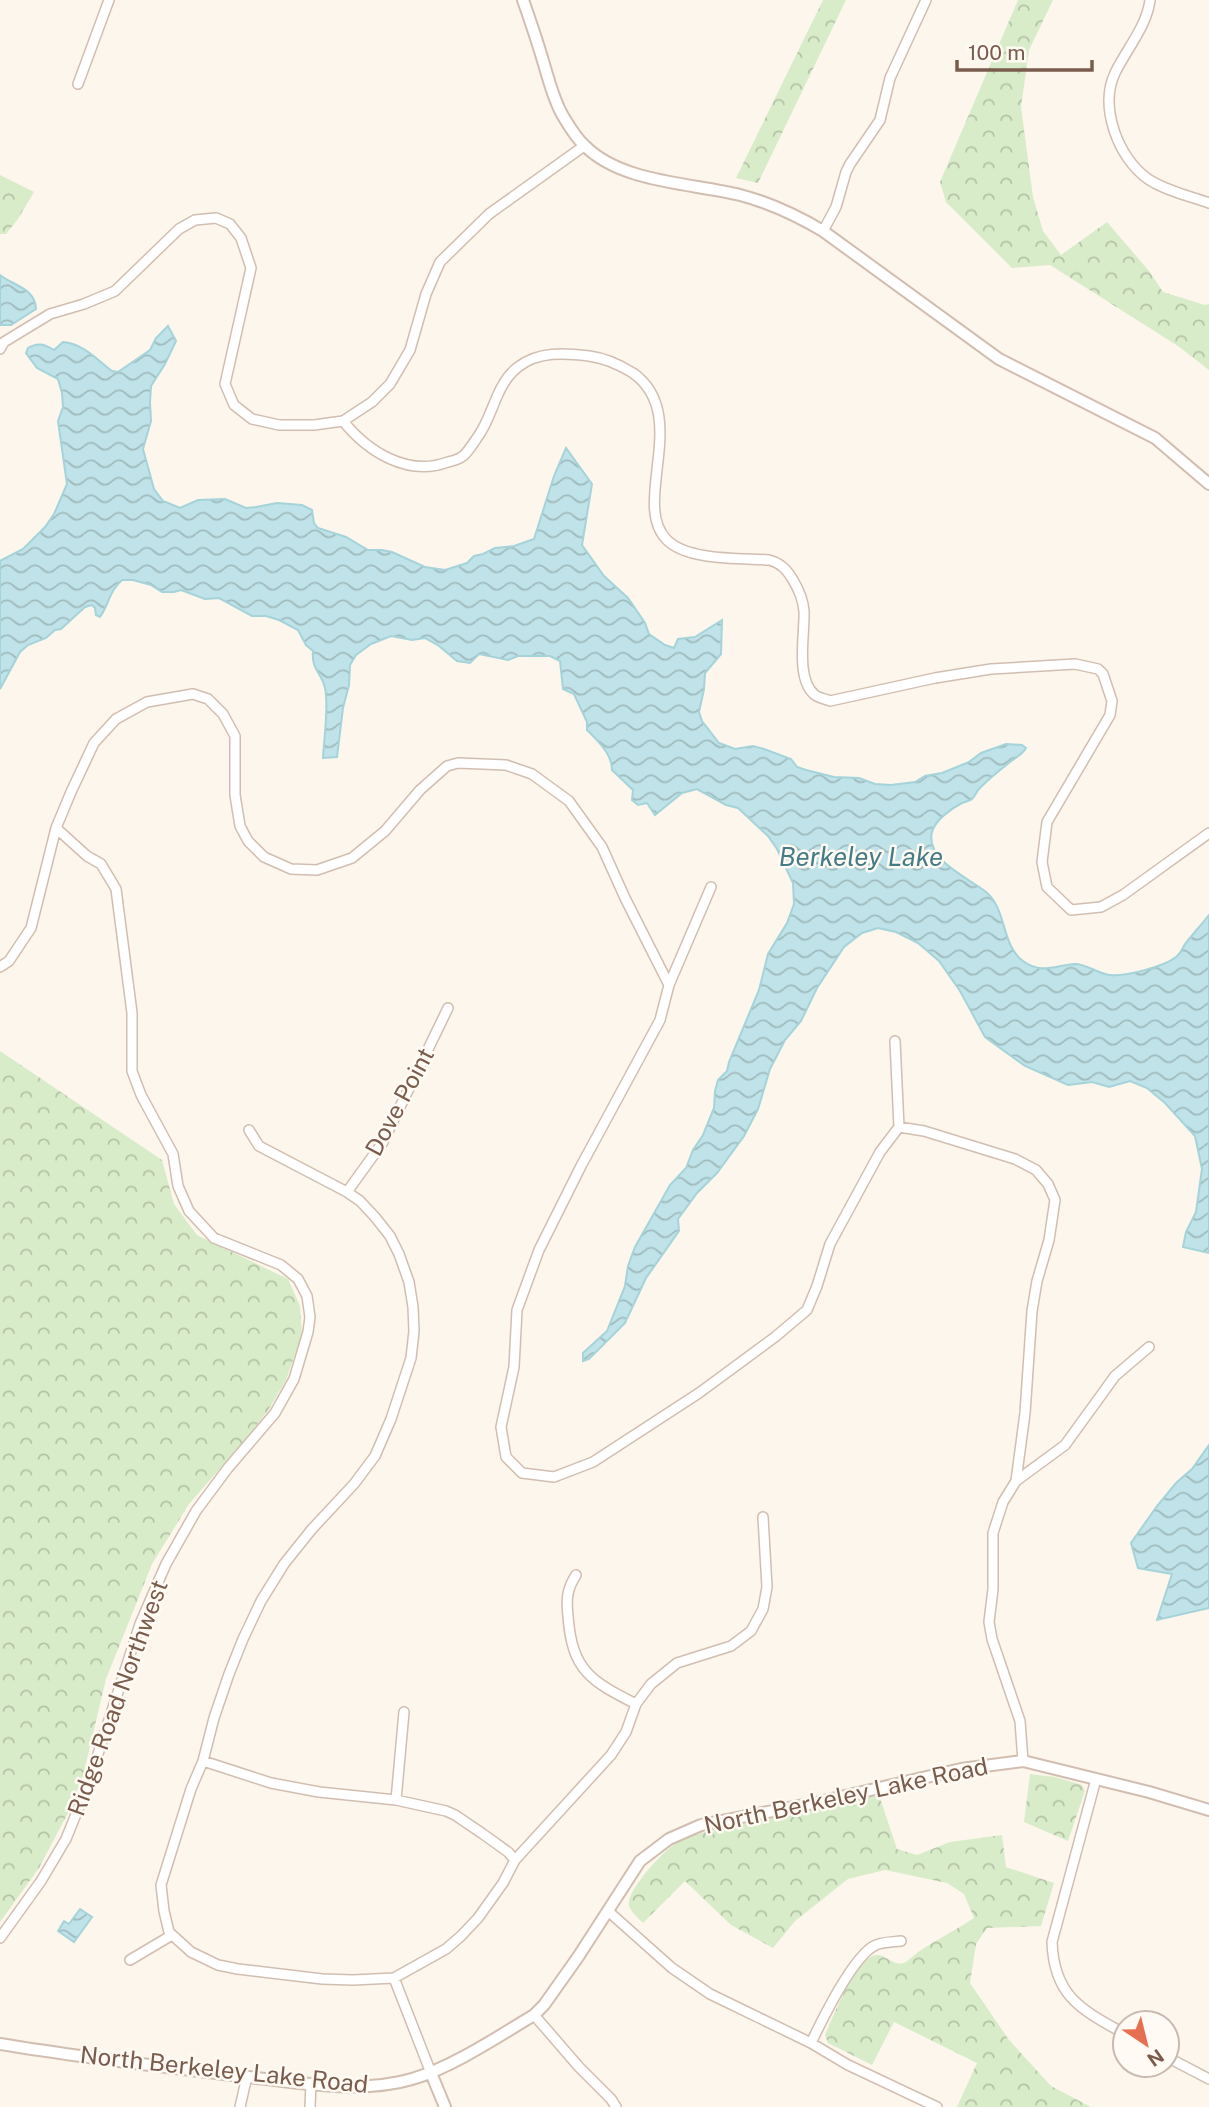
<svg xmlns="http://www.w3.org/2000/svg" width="1209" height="2107" viewBox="0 0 1209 2107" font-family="'Public Sans',sans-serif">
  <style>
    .forest { fill: url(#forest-crowns) }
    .water { fill: url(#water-waves); stroke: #a5d3da; stroke-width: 2 }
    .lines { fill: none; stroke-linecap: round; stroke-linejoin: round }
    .minor-casing { stroke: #d1beb0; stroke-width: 12 }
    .tertiary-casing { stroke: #d1beb0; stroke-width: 14 }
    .minor { stroke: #fff; stroke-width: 9 }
    .tertiary { stroke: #fff; stroke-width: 10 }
    .labels { text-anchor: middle; stroke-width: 5; stroke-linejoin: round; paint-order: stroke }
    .street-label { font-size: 24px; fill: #7a5c4d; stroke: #fffaf3 }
    .water-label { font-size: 26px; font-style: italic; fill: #437c86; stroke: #fffaf3 }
  </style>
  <defs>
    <pattern id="forest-crowns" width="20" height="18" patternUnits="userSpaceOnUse" patternTransform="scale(1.75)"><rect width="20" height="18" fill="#d8ecc9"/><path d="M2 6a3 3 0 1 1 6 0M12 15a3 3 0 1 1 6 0" fill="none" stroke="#b4c2a5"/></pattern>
    <pattern id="water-waves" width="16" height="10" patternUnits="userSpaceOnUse" patternTransform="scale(1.75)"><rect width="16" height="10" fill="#bfe3e8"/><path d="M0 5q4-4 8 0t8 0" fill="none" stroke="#a0bbbe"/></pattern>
  </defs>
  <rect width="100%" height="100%" fill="#fdf6ec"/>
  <!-- forest -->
  <path class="forest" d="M823,0H846L758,183L736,178Z
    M1018,0H1053L1029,50L1021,107L1033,197L1043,231L1061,255L1107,222L1149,271L1163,292L1205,305L1209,304V370L1178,346L1050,265L1012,268L946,202L940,182Z
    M0,175L34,192L18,219L6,234H0Z
    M0,1051L162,1160L174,1204L197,1235L288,1279L300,1306L302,1334L286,1380L269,1409L246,1439L189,1504L152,1564L106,1679L83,1776L69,1811L39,1868L0,1922Z
    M1030,1774L1055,1777L1082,1785L1085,1791L1068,1841L1024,1822Z
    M879,1795L897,1849L917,1855L950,1842L1002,1835L1006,1867L1054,1883L1041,1926L987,1928L976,1944L970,1983L1009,2040L1051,2086L1091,2107H957L977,2063L894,2022L872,2065L828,2043L825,2035C833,2018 855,1958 876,1955C886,1954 894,1968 906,1962C910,1959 914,1955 918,1952C936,1940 956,1930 974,1918L964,1894L947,1883L885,1870L848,1879L795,1921L773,1948L731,1925L685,1881L643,1923C639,1919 631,1912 629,1906C625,1892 663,1851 675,1844C683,1839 692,1836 701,1833Z"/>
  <!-- water -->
  <path class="water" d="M0,275C14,286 35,288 36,309L11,325H0Z
    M168,326L176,341L165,364L151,386L150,402L151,421L143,449L154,489L163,501L180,508L198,500L225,499L246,508L256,507L277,503L302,505L312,510L314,523L318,528L346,537L368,550H382L392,552L425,567L445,570L467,563L474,556L483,554L495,548L514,546L534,539L554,476L566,448L592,484L582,545L604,576L628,598L645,623L649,634L665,645L674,648L678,639L695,637L722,620L721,654L705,673L704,689L699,712L702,721L719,743L735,749L753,746L764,749L791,759L797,767L806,770L834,777L859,778L875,784L891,785L915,782L925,776L942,773L969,762L981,753L1006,744L1022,745L1026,748C1022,755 1016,757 1010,762C1000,770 987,780 978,790C976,793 975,796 972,799C970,801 966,801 962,803C952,808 935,820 932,832C925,860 969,878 986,892C1007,909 1001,945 1023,961C1042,975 1056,965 1075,964C1087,964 1098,974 1110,975C1125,977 1165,966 1176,957C1180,954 1183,948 1185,944C1193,934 1201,925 1209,915V1253L1183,1247L1186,1232L1196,1212L1202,1169L1195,1136L1165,1103L1147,1088L1130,1081L1109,1087L1092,1082L1068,1085L1025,1066L985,1037L960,991L939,961L918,943L896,932L878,928L862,933L844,947L817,988L801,1021L785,1040L770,1069L758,1109L744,1136L717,1173L697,1193L678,1219L679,1231L646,1278L625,1323L589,1359L583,1361V1353L607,1331L625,1286L628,1266L635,1247L670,1185L686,1168L693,1150L703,1135L714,1108L715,1091L718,1080L727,1071L729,1062L759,990L768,954L787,923L794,904L793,883L777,849L768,836L738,808L726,805L697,789L682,793L655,815L647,803L638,805L632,800L633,790L612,770C612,754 598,741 587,730V722L574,694L563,689L560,661L550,656H518L508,660L479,654L470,663L457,661L439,646L425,638L412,640L391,636L371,644L356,655L350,665L349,685L343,708L337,757L323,758C324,739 329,705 325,688C322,673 311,670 313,651L306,645L298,630L279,620L266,616H252L219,598L205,599L181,590L174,592H162L151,585L133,580H122C108,593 110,603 100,617L96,615L95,608L92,605L85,607L61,629L55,630L46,638L28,645L20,652L0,689V561L23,549L45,527L54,514L67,484L58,421L63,407L62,393L58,379L37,368L26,353L28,348C38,342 44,344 54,350L63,342C84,344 96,359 112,371L118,372L150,350L156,338Z
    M1209,1445V1608L1157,1620L1172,1574L1138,1568L1131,1543L1157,1506L1176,1483L1192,1469Z
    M80,1909L92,1917L74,1942L58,1931L64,1921L69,1924Z"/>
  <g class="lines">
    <!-- minor casing -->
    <g class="minor-casing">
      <path id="minor" d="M1150,0C1147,26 1126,50 1115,73C1099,107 1118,158 1148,179C1166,191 1190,196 1209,203
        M78,84L109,0
        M823,231L836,207L846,172L850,164L880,120L890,78L926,0
        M0,349L4,342L50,314L84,304L115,291L179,229L195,220L216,218L230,224L241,238L251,268L225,384L234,405L252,419L279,425H314L343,421L372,402L390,384L410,350L426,294L440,262L489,214L584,146
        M343,421C368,452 408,477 448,462C453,461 459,459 463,456C469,451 474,442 479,435C494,413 496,384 518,367C538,351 565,353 589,356C605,358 620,365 633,373C692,415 630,504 667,540C688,561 741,558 769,560C781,563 787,570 793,580C799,590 803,599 804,611C805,634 795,679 815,695C819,698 826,699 830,701L935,678L991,669L1075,664L1098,669L1103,674L1112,701L1110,715L1047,822L1042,862L1047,887L1071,910L1101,907L1123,895L1209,833
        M0,967L9,961L31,928L56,828L71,792L94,743L116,719L147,702L193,694L208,699L223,714L235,736V795L240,826L248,841L264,857L291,869L317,870L352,858L385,831L420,790L447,766L458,763L506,765L532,774L569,801L602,847L625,898L669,985L660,1020L581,1166L539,1250L517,1310L514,1367L501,1427L506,1457L522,1473L554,1477L593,1462L699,1393L775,1337L807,1310L817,1286L830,1244L880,1152L899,1127L924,1131L1015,1159L1036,1170L1048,1184L1055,1200L1049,1240L1037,1281L1032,1311L1025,1413L1016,1481L1003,1502L993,1533V1589L989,1622L992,1639L1020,1721L1023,1761
        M669,985L711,887
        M895,1041L899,1127
        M249,1130L259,1146L347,1192L360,1201L375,1217L390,1236L399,1254L409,1282L413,1307L414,1331L411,1358L391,1419L375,1456L354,1484L312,1529L284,1564L261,1601L243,1639L229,1674L214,1718L203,1761L191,1789L161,1885L164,1911L169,1932L191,1952L218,1965L238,1969L322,1979L353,1980L394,1978L446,1949L461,1936L478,1918L503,1883L515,1860L611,1755L626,1732L636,1704L651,1684L677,1663L731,1646L751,1631L763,1609L767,1587L763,1517
        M347,1192L383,1142L448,1008
        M1016,1481L1065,1445L1115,1376L1149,1347
        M576,1575C567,1589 566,1599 568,1616C572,1671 591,1681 636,1704
        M203,1761L271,1783L319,1792L396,1800L446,1811L455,1815L483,1834L508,1852L515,1860
        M1096,1779L1052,1942C1054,1997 1082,2010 1125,2034
        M396,1800L404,1712
        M608,1911L672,1968L710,1994L811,2043L848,2065L937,2107
        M0,1938L41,1881L66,1839L89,1782L140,1624L166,1564L196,1511L228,1468L275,1413L294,1379L308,1332L310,1317L307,1296L298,1279L281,1265L214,1238L189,1211L178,1186L173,1154L141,1095L132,1071V1013L116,889L101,864L87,856L56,828
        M130,1960L172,1935
        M394,1978L431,2073
        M534,2015L579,2067L611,2099L616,2107
        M811,2043C822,2020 852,1958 874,1946C880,1942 893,1942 901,1941
        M1167,2057L1209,2079
        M240,2107L247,2076
        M310,2107L311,2083"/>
    </g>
    <!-- tertiary casing -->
    <g class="tertiary-casing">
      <path id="tertiary" d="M523,0C530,20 537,40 543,61C549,80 553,99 563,116C569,126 576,138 585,146C622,183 692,183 740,195C771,203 796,215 823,231L999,359L1155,438L1209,484
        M0,2044C77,2057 155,2066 232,2075C287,2081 359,2095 412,2079C451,2068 499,2036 534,2015L544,2005L578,1957L640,1861L669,1839L701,1825L819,1802L961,1769L1023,1761L1149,1792L1209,1810
        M431,2073L445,2107"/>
    </g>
    <!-- minor -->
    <use href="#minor" class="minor"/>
    <!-- tertiary -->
    <use href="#tertiary" class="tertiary"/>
  </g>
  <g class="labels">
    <!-- street labels -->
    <g class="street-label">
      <text transform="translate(400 1102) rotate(-62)" y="8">Dove Point</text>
      <text transform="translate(118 1698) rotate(-70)" y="8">Ridge Road Northwest</text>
      <text transform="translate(846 1796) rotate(-12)" y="8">North Berkeley Lake Road</text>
      <text transform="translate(224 2070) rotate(6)" y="8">North Berkeley Lake Road</text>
    </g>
    <!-- water labels -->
    <g class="water-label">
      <text x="861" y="866">Berkeley Lake</text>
    </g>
  </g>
  <!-- north arrow -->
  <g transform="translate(1146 2044) rotate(145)"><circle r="33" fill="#fffaf3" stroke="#cabbb1" stroke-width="2"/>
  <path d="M0-5L12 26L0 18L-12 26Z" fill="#e76f51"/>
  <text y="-10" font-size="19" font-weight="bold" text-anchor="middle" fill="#7a5c4d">N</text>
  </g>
  <!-- scale -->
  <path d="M957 60v10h135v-10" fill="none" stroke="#7a5c4d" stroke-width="3.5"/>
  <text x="968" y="60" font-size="21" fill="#7a5c4d" stroke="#fffaf3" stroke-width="5" paint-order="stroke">100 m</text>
</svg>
